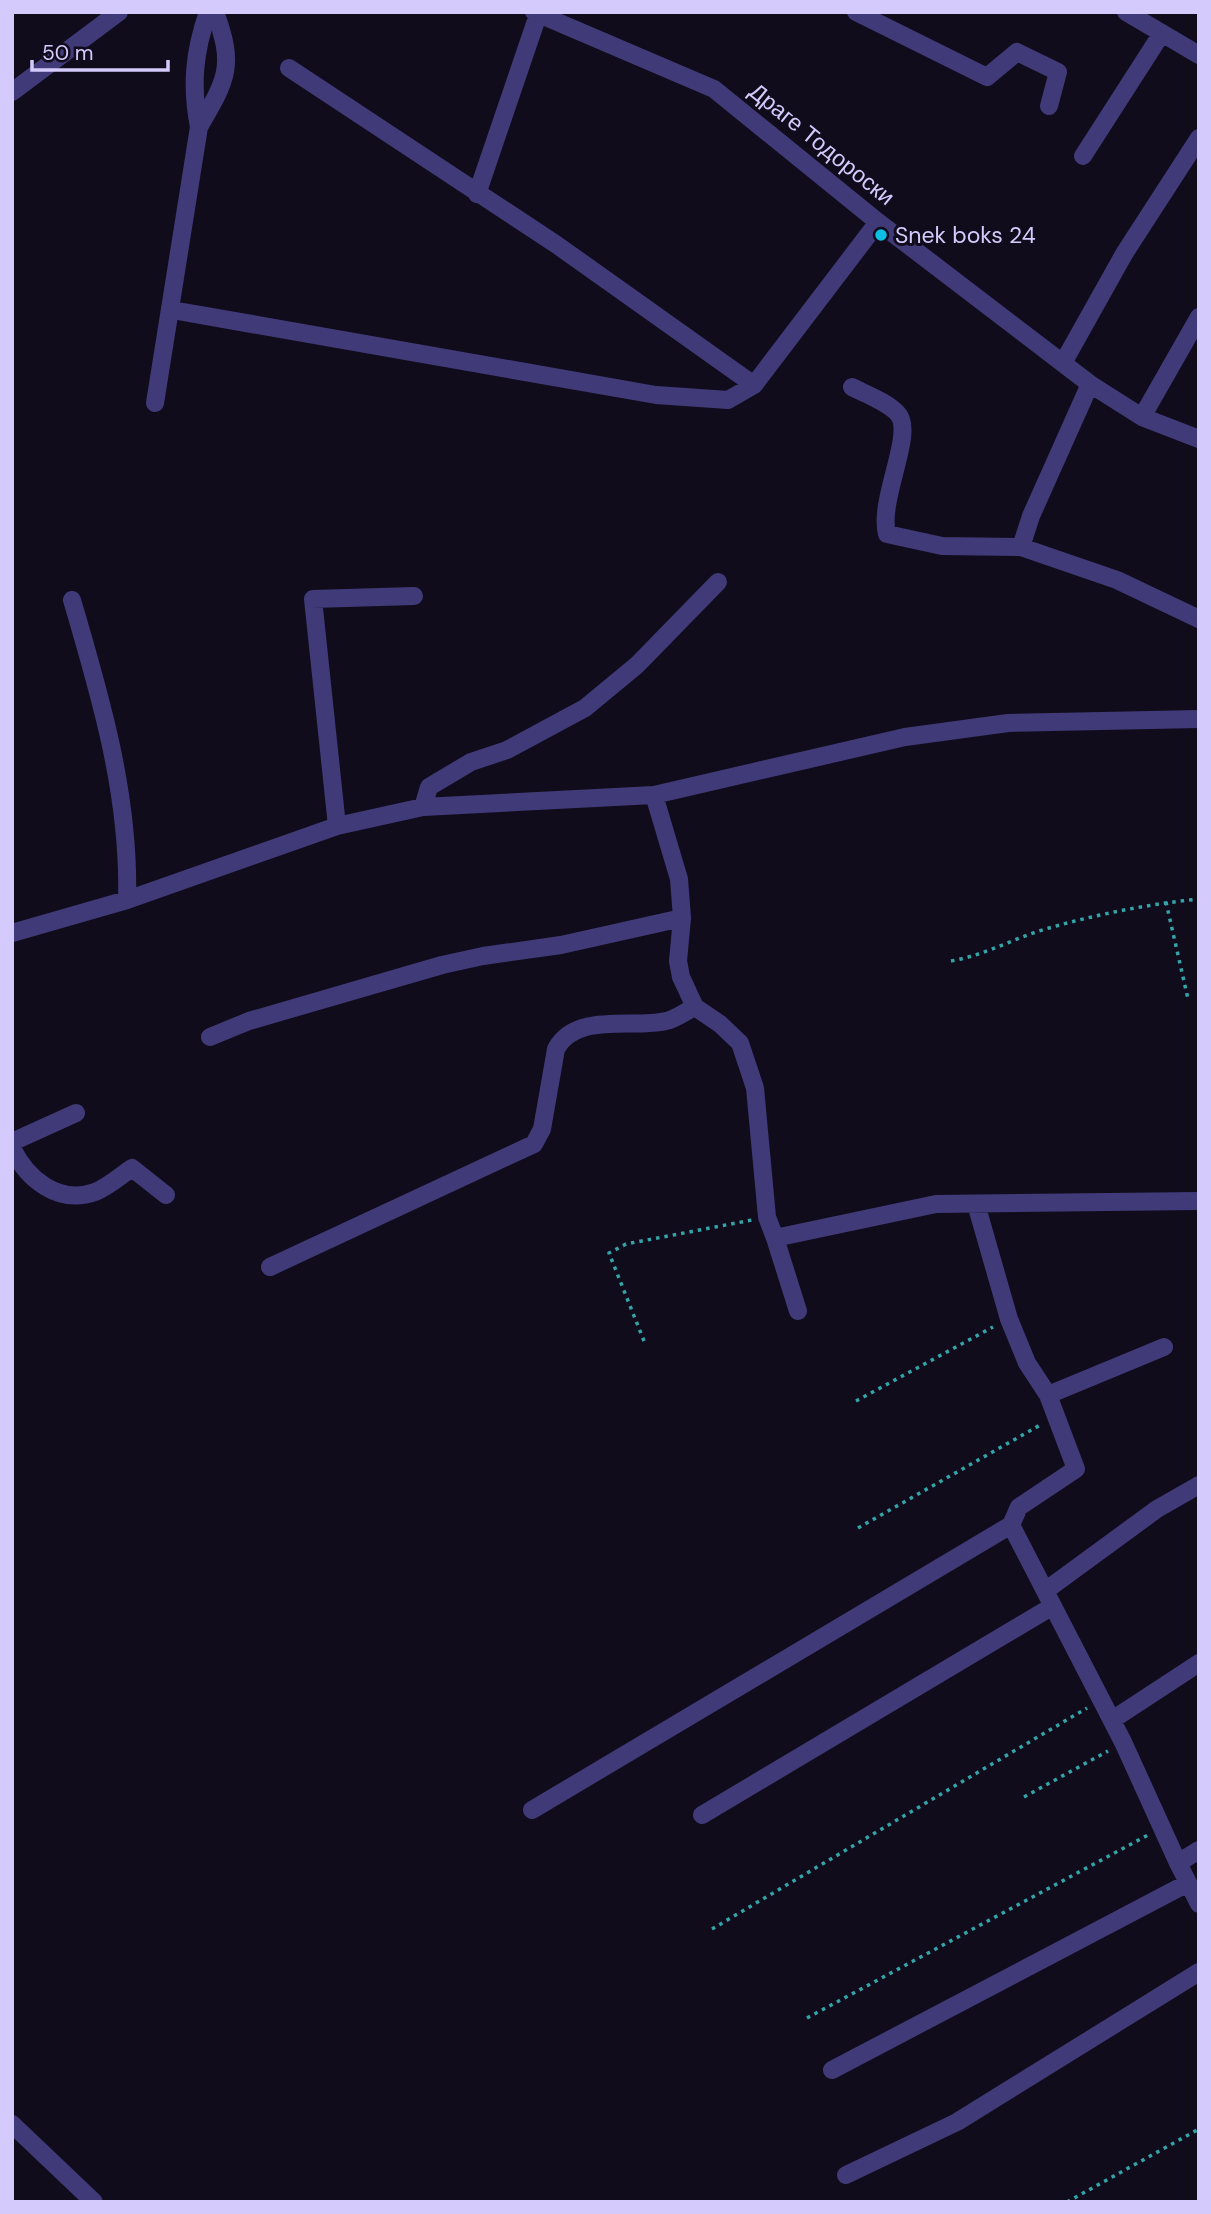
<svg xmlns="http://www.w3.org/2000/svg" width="1211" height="2214" viewBox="0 0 1211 2214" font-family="'DM Sans',sans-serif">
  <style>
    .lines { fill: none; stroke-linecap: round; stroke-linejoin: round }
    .path { stroke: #33a4a7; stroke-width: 3.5; stroke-dasharray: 3.5 5; stroke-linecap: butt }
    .minor { stroke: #413a78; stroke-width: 18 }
    .poi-dot { fill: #0dbee5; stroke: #100c1c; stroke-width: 2.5 }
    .labels { text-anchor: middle; stroke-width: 6; stroke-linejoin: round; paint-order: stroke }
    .street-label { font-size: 23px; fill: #d4cafc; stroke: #100c1c }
    .poi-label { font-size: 23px; fill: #d4cafc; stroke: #100c1c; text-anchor: start }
  </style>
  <rect width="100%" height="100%" fill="#100c1c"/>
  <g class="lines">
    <!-- path -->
    <path class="path" d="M1166,902L1188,999
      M951,961C986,955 1016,937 1049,928C1098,914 1149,904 1199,899
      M644,1341L609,1253L626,1244L752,1220
      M856,1401L993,1327
      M858,1528L1042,1424
      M1024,1797L1108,1751
      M712,1929L1087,1708
      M807,2018L1148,1835
      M1067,2202L1199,2129"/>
    <!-- minor -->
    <path class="minor" d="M534,12L714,89L878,222L1090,384L1142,417L1199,439
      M856,12L987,77L1017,52L1058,72L1049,106
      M1126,12L1199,55
      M289,68L557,245L754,385L878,222
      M12,92L119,12
      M199,127C227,79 235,66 215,12
      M1083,156L1162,33
      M477,194L539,12
      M172,310L656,395L728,400L754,385
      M1063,363L1124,254L1199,138
      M852,387C865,394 888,402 898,414C915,433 878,500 887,534L942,546L1021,547L1117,580L1199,619
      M155,403L199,127C191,86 194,52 208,12
      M1142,417L1199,317
      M1021,547L1031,516L1090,384
      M72,600C101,698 130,797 127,900
      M654,795L679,879L682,918L678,961L681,977L695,1007L720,1024L740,1043L755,1088L767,1217L775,1238L936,1204L1199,1201
      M423,807L429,787L471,762L507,750L585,708L637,665L718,582
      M337,826L313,599L414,596
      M12,933L127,900L337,826L423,807L654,795L905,737L1008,723L1199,719
      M210,1037L249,1021L442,965L483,956L561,945L682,918
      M12,1142L76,1113
      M12,1148C27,1179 58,1205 95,1192C108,1187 120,1176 132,1168L166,1195
      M976,1204L1009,1319L1027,1363L1048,1395L1076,1469L1019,1507L1011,1525L1123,1742L1178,1863
      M775,1238L798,1311
      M270,1267L534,1144L542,1129L556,1049C576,1012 632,1029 666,1021C676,1019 686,1011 695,1007
      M1048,1395L1164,1347
      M1045,1591L1157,1509L1199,1485
      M1112,1720L1199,1663
      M532,1810L1011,1525
      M702,1815L1053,1606
      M1199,1850L1178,1863L1199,1904
      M832,2070L1188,1883
      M12,2124L94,2202
      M846,2175L957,2122L1199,1972"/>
  </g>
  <!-- markers -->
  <circle class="poi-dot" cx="881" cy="235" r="7"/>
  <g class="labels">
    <!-- street labels -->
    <g class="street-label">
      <text transform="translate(822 144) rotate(39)" y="8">Драге Тодороски</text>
    </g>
    <!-- poi labels -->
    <g class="poi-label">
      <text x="895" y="243">Snek boks 24</text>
    </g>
  </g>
  <!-- border -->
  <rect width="1211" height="2214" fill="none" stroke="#d4cafc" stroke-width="28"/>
  <!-- scale -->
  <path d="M32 60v10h136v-10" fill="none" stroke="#d4cafc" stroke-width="3.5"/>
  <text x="42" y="60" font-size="21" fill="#d4cafc" stroke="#100c1c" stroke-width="5" paint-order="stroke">50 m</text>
</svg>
